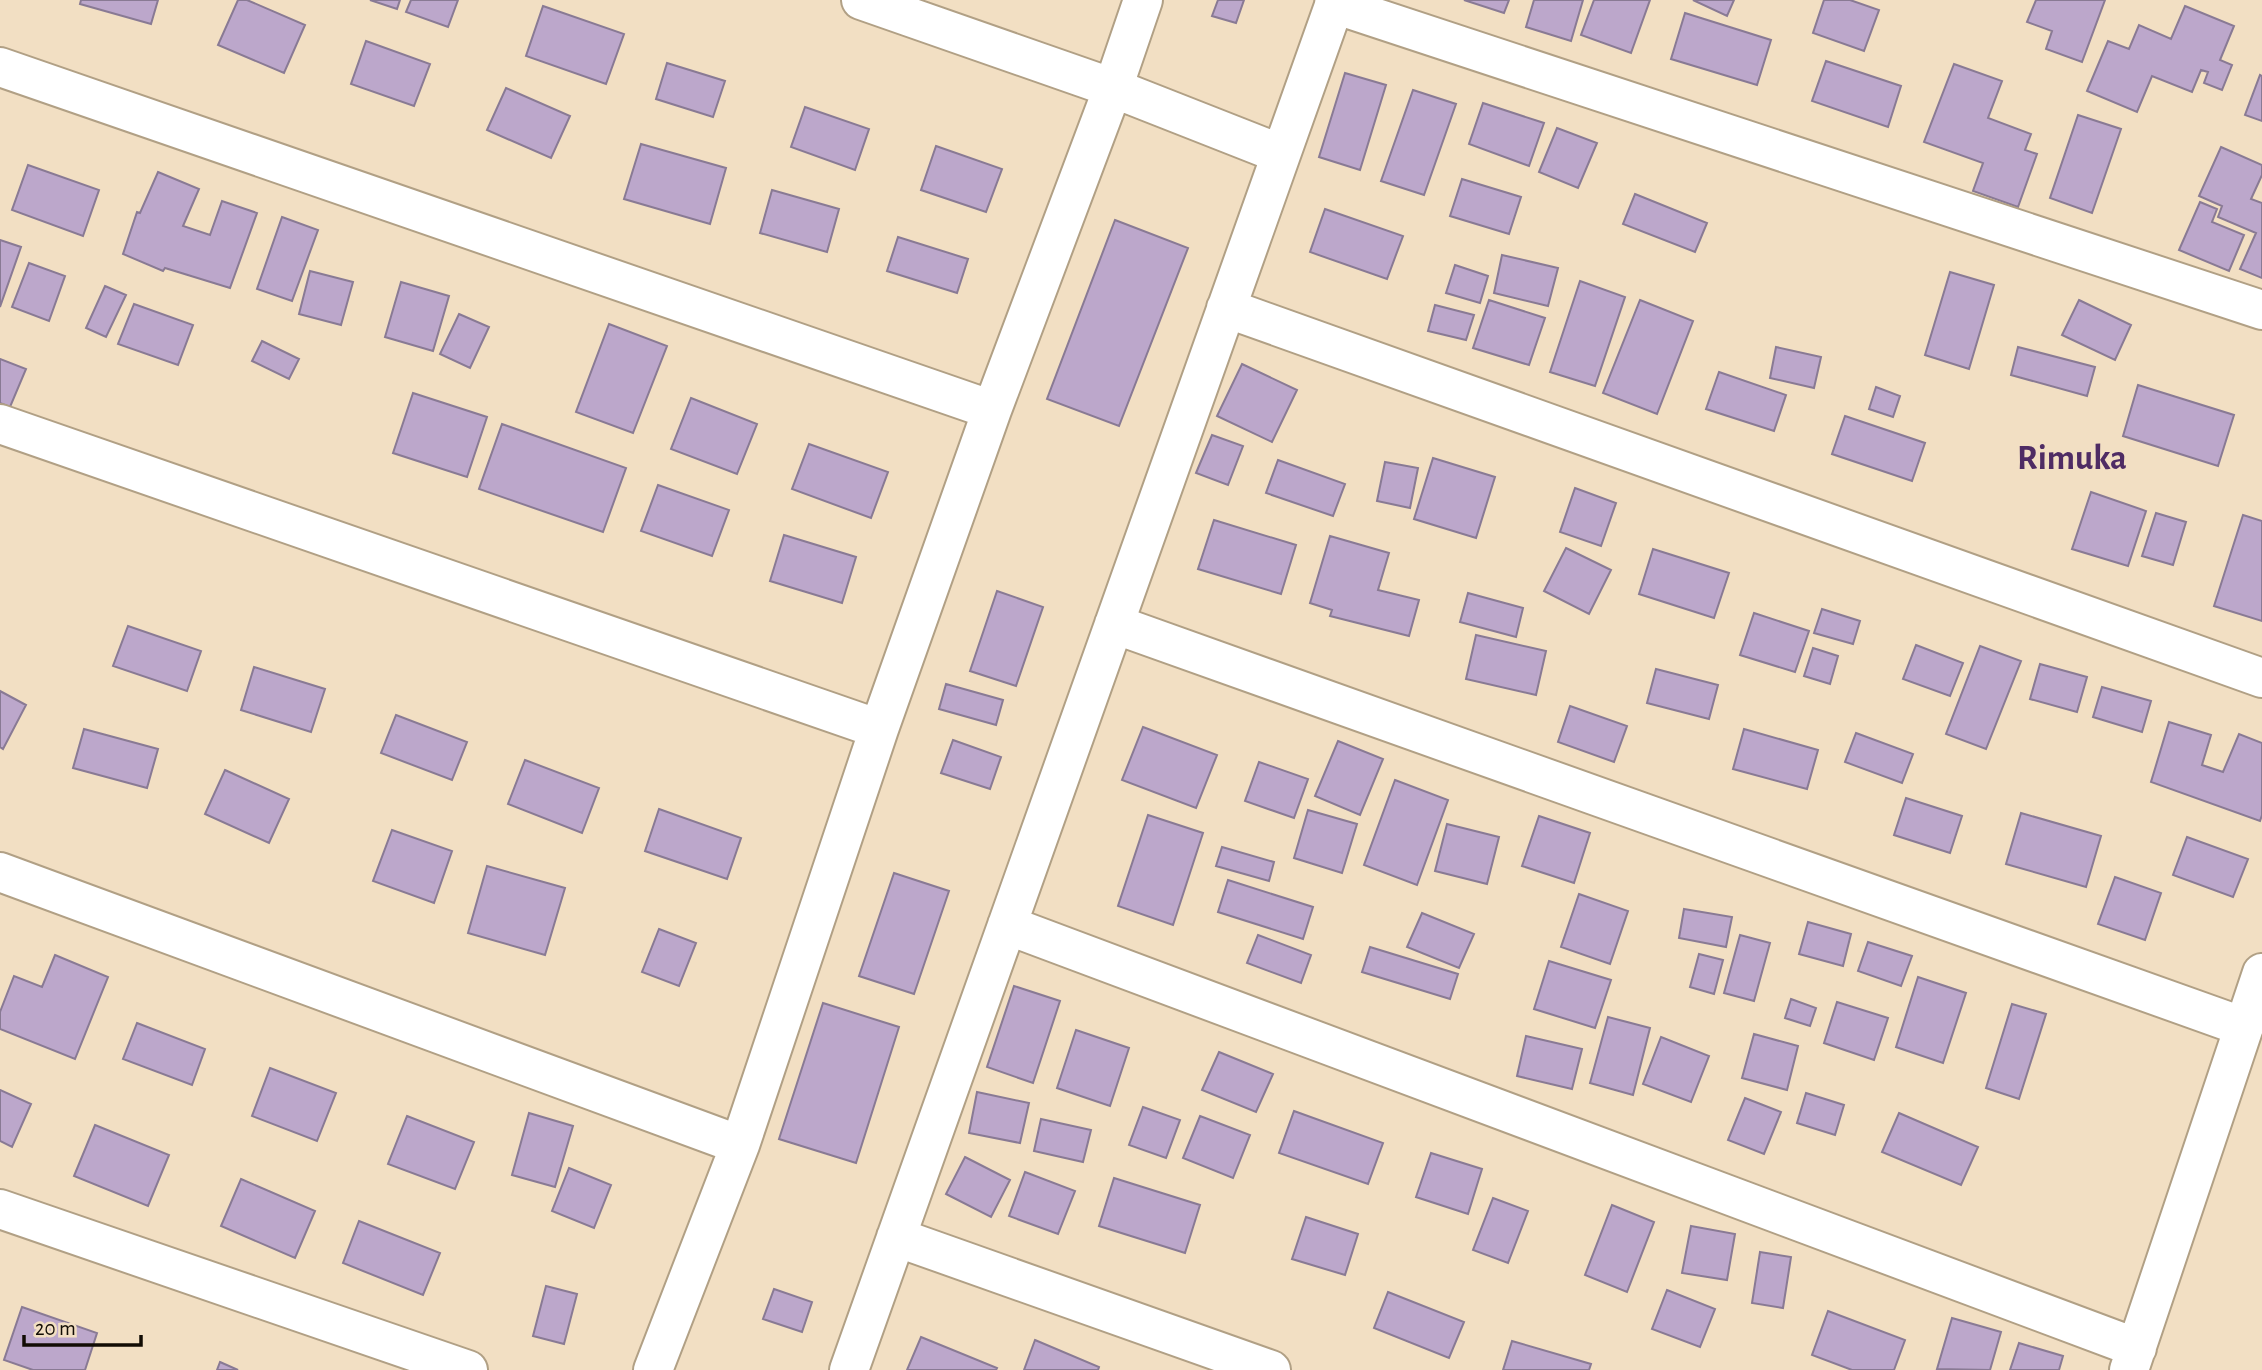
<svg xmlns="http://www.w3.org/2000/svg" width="2262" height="1370" viewBox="0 0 2262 1370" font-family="'Alegreya Sans',sans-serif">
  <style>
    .building { fill: #bca7cb; stroke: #897a94; stroke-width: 2 }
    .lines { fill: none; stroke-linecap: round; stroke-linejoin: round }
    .minor-casing { stroke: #b1a085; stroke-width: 42 }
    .minor { stroke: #fff; stroke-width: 38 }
    .labels { text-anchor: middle; stroke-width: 7; stroke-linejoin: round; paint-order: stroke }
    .district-label { font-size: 35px; font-weight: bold; fill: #4f2c64; stroke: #f2dfc3 }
  </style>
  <rect width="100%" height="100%" fill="#f2dfc3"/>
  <!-- building -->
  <path class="building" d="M81,0H158L151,24L80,4Z
    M238,0H247L305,25L284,73L218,45Z
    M370,0H400L397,9Z
    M411,0H458L448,27L406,12Z
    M1218,0H1244L1236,23L1212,16Z
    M1464,0H1509L1504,13Z
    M1534,0H1583L1571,41L1526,27Z
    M1594,0H1650L1631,53L1581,35Z
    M1693,0H1734L1727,16Z
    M1824,0H1850L1879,10L1864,51L1813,33Z
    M2036,0H2105L2082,62L2046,49L2052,31L2027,22Z
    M543,6L624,34L606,84L526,56Z
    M2185,6L2234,26L2220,60L2232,65L2222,90L2204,83L2208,72L2201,70L2192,92L2152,76L2137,112L2087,91L2108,41L2129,49L2139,25L2171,39Z
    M1685,13L1771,40L1757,85L1671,59Z
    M366,41L430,64L414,106L351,84Z
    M1826,61L1901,86L1888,127L1812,101Z
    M667,63L725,81L713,117L656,99Z
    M1954,64L2002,81L1988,118L2031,134L2025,150L2037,154L2018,207L1973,191L1983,163L1924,142Z
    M1345,73L1386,85L1360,170L1319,157Z
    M2260,75L2262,76V121L2245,115Z
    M506,88L570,116L551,158L487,130Z
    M1413,90L1456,104L1424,195L1381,181Z
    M1483,103L1544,123L1529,166L1469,144Z
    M805,107L869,129L855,170L791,147Z
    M2078,115L2121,129L2092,213L2050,198Z
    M1557,128L1597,143L1578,188L1539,172Z
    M641,144L726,168L710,224L624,199Z
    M936,146L1002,169L986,212L921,190Z
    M2221,147L2262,165V175L2251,199L2262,203V278L2240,269L2256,233L2218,217L2222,206L2199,196Z
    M28,165L99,190L83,236L12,210Z
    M158,172L199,189L183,226L210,235L222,201L257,213L230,288L165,268L163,271L123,254L137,212L140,213Z
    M1462,179L1521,197L1509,234L1450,216Z
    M772,190L839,209L827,252L760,233Z
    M1635,194L1707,223L1695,252L1623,224Z
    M2200,202L2217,209L2212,222L2244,235L2229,271L2179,250Z
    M1325,209L1403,236L1387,279L1310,252Z
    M282,217L318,230L292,301L257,289Z
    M1115,220L1188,248L1119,426L1047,399Z
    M898,237L968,259L957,293L887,271Z
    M0,240L21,247L0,307Z
    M1502,255L1558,268L1548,306L1494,293Z
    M29,263L65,276L49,321L12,307Z
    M1455,265L1488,276L1480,303L1446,293Z
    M310,271L353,282L341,325L299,314Z
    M1950,272L1994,285L1969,369L1925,355Z
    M1580,281L1625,297L1595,386L1550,372Z
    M401,282L449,296L433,351L385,337Z
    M105,286L126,295L106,337L86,328Z
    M1489,300L1545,318L1529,365L1473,348Z
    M1640,300L1693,321L1657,414L1603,393Z
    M2079,300L2131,325L2115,360L2062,335Z
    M134,304L193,325L178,365L118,344Z
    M1435,305L1474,315L1466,340L1428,331Z
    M459,314L489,327L470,368L440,354Z
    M609,324L667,346L633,433L576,412Z
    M262,341L299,359L289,379L252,361Z
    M1776,347L1821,357L1814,388L1770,378Z
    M2018,347L2095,367L2087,396L2011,375Z
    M0,359L26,369L10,407L0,403Z
    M1242,364L1297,390L1272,442L1217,416Z
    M1719,372L1786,395L1774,431L1706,409Z
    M2138,385L2234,415L2218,466L2123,436Z
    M1876,387L1900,396L1893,417L1869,409Z
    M413,393L487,417L467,477L393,453Z
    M691,398L757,424L737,474L671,449Z
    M1845,416L1925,443L1912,481L1832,454Z
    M502,424L626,468L603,532L479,489Z
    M1212,435L1243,446L1228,485L1196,473Z
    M809,444L888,472L871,518L792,489Z
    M1433,458L1495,477L1476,538L1414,519Z
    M1278,460L1345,484L1333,516L1266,493Z
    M1385,462L1418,468L1410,508L1377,501Z
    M658,485L729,510L712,556L641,531Z
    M1575,488L1616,503L1601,546L1560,532Z
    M2091,492L2146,511L2128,566L2072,549Z
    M2156,513L2186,522L2173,565L2142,556Z
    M2243,515L2262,521V621L2214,606Z
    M1214,520L1296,545L1281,594L1198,569Z
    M784,535L856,557L842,603L770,581Z
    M1330,536L1389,553L1378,590L1419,600L1409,636L1330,616L1332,610L1310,603Z
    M1566,548L1611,570L1589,614L1544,591Z
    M1653,549L1729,573L1714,618L1639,594Z
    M997,591L1043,607L1016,686L970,671Z
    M1468,593L1523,608L1516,637L1460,622Z
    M1822,609L1860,621L1853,644L1814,633Z
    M1754,613L1809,631L1795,672L1740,655Z
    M128,626L201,651L187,691L113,666Z
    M1476,635L1546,651L1536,695L1466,679Z
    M1916,645L1963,663L1950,696L1903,679Z
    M1980,646L2021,661L1986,749L1946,734Z
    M1813,648L1838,656L1830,684L1804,676Z
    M2040,664L2087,677L2077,712L2030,699Z
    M254,667L325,689L311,732L241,710Z
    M1656,669L1718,685L1709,719L1647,703Z
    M946,684L1003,700L996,725L939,709Z
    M2102,687L2151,701L2142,732L2093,717Z
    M0,691L26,705L3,749L0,747Z
    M1570,706L1627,726L1614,762L1558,742Z
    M396,715L467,742L452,780L381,753Z
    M2169,722L2211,735L2202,765L2223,772L2239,734L2262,743V815L2260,821L2151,782Z
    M1143,727L1217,755L1196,808L1122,780Z
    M84,729L158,749L147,788L73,768Z
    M1744,729L1818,750L1807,789L1733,769Z
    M1856,733L1913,754L1902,783L1845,762Z
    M953,740L1001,757L990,789L941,773Z
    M1338,741L1383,759L1360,815L1315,796Z
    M525,760L599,788L582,833L508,804Z
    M1259,762L1308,779L1294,818L1245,801Z
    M225,770L289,799L269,843L205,814Z
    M1395,780L1448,800L1417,885L1364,865Z
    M1906,798L1962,816L1950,853L1894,835Z
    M659,809L741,838L727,879L645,851Z
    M1308,810L1357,824L1342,873L1294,858Z
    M2021,813L2101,836L2086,887L2006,864Z
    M1148,815L1203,833L1173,925L1118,906Z
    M1539,816L1590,833L1574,883L1522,866Z
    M1447,824L1499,837L1487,884L1435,871Z
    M392,830L452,851L434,903L373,881Z
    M2187,837L2248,859L2233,897L2173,875Z
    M1222,847L1274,862L1269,881L1216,866Z
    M487,866L565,888L545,955L468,933Z
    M894,873L949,891L914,994L859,976Z
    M2115,877L2161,893L2145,940L2098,924Z
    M1228,880L1313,907L1303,939L1218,912Z
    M1579,894L1628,911L1610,964L1561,947Z
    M1684,909L1732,917L1726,947L1679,938Z
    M1422,913L1474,934L1459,968L1407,947Z
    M1808,922L1851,934L1843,966L1799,954Z
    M659,929L696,943L679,986L642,972Z
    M1258,935L1311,955L1301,983L1247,963Z
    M1740,935L1770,943L1754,1001L1724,993Z
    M1868,942L1912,956L1901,986L1858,971Z
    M1370,947L1458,974L1450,999L1362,972Z
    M1699,954L1723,960L1714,994L1690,987Z
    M55,955L108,977L75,1059L0,1029V1012L14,976L42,987Z
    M1549,961L1611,980L1595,1028L1534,1009Z
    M1918,977L1966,993L1943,1063L1896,1047Z
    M1014,986L1060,1001L1033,1083L987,1067Z
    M1791,999L1816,1008L1810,1026L1785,1018Z
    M1837,1002L1888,1018L1874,1060L1824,1043Z
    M823,1003L899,1027L856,1163L779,1139Z
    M2012,1004L2046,1014L2019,1099L1986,1088Z
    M1608,1017L1650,1028L1633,1095L1590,1083Z
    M137,1023L205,1049L192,1085L123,1059Z
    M1076,1030L1129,1048L1110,1106L1057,1088Z
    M1754,1034L1798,1046L1787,1090L1742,1078Z
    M1526,1036L1582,1049L1572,1089L1517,1076Z
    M1661,1037L1709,1056L1691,1102L1643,1084Z
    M1219,1052L1273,1074L1256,1112L1202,1090Z
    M270,1068L336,1093L317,1141L252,1116Z
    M0,1090L31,1104L12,1147L0,1141Z
    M977,1092L1029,1103L1020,1143L969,1133Z
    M1806,1093L1844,1105L1835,1135L1797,1123Z
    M1745,1098L1781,1112L1764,1154L1728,1140Z
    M1143,1107L1180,1120L1166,1158L1129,1145Z
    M1294,1111L1383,1143L1368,1184L1279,1153Z
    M529,1113L573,1126L555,1187L512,1175Z
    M1899,1113L1978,1147L1961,1185L1882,1152Z
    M407,1116L474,1142L455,1189L388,1164Z
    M1200,1116L1250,1135L1233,1178L1183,1158Z
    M1041,1119L1091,1130L1083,1162L1034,1151Z
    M95,1125L169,1155L148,1206L74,1176Z
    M1431,1153L1482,1169L1468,1214L1416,1197Z
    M965,1157L1010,1180L991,1217L946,1194Z
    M569,1168L611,1185L594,1228L552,1211Z
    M1025,1172L1075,1191L1058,1234L1009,1216Z
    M1114,1178L1200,1205L1185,1253L1099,1226Z
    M241,1179L315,1211L295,1258L221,1226Z
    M1493,1198L1528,1211L1508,1263L1473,1250Z
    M1612,1205L1654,1222L1627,1292L1585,1275Z
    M1306,1217L1358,1234L1345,1275L1292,1259Z
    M359,1221L440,1253L423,1295L343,1263Z
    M1691,1226L1735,1234L1727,1280L1682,1273Z
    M1760,1252L1791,1257L1783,1308L1752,1303Z
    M546,1286L577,1294L564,1344L533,1336Z
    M774,1289L812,1302L802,1332L763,1319Z
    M1667,1290L1715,1309L1700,1347L1652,1329Z
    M1388,1292L1464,1322L1449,1358L1374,1328Z
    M22,1307L97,1333L85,1370H33L4,1360Z
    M1828,1311L1905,1340L1894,1370H1852L1812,1355Z
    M1952,1318L2001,1332L1990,1370L1937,1369Z
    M921,1337L997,1368L996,1370H907Z
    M1035,1340L1099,1367L1098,1370H1024Z
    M1512,1341L1591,1364L1589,1370H1503Z
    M2019,1343L2063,1356L2059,1370H2010Z
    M220,1362L238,1370H217Z"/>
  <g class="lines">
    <!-- minor casing -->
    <g class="minor-casing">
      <path id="minor" d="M861,0L1113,88L1281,154
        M1334,4L2262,310
        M0,67L992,410
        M1226,308L2262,678
        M0,424L879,729
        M1114,624L2244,1027
        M0,872L740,1145
        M1007,925L2137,1348
        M0,1209L468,1370
        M896,1237L1271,1370
        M653,1370L740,1145L879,729L992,410L1113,88L1143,0
        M849,1370L1336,0
        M2129,1370L2262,973"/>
    </g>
    <!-- minor -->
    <use href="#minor" class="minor"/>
  </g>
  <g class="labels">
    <!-- district labels -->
    <g class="district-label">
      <text x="2072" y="469">Rimuka</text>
    </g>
  </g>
  <!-- scale -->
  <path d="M24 1335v10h117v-10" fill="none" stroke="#120c04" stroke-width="3.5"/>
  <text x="35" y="1335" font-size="21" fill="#120c04" stroke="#f2dfc3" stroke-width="5" paint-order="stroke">20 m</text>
</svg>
